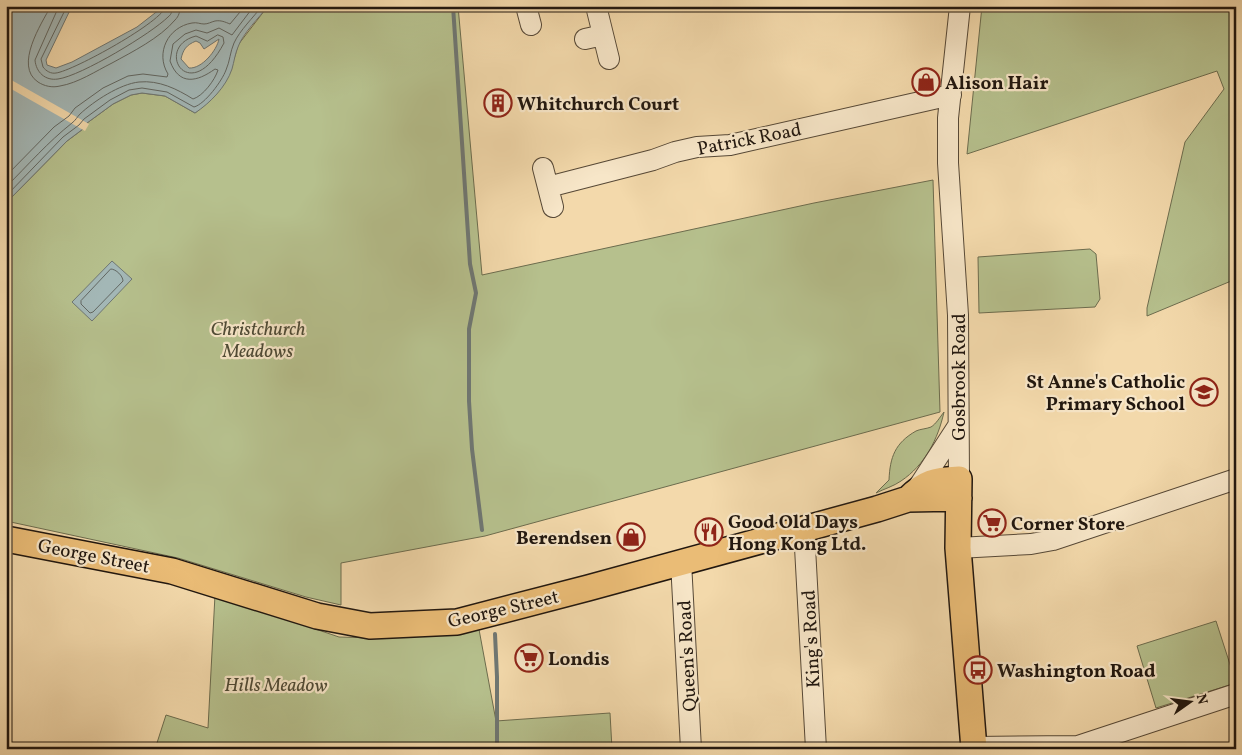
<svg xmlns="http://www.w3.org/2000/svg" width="1242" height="755" viewBox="0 0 1242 755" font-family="Vollkorn,serif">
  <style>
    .green { fill: #b6c08d; stroke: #6c6c4e }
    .water { fill: #a3b7b6; stroke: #6f7773; fill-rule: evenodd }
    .pier { fill: #f3d9ab }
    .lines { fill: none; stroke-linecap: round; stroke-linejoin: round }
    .shore { stroke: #626762; stroke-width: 1 }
    .stream { stroke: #6f7773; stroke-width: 4 }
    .minor-casing { stroke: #564836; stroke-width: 22 }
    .major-casing { stroke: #21170f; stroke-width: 28 }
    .minor { stroke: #f7e6c8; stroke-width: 20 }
    .major { stroke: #eabc76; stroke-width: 25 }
    .labels { text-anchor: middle; stroke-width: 4.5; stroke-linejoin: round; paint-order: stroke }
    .poi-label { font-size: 19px; font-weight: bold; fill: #21170f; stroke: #f7e6c8; text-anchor: start }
    .street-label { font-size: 19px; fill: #21170f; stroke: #f7e6c8 }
    .park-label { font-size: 19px; font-style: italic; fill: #4e4a35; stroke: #f7e6c8 }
  </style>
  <rect width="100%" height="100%" fill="#f3d9ab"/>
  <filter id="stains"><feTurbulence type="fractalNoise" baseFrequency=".004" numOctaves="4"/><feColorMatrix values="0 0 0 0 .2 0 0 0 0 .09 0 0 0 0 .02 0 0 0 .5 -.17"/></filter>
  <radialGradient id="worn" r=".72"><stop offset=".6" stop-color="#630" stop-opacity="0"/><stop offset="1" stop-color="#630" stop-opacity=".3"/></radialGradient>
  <!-- green -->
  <path class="green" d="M268,6H458L482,275L814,203L933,180L940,412L485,536L341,563V605L306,597L178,558L6,521V203L67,141L83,129L87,123L113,104L131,95L142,93L165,96L195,113L212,99L235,56L238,45Z
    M982,6H1236V279L1147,316V308L1185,142L1224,89L1217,71L967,154Z
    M1090,249L1096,254L1100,299L1095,307L979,313L978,257Z
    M944,412C938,439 925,465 901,481C894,486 884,489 876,493L889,480C890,457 895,443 916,431C920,429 926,429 931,427C936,424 940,417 944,412Z
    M215,595L339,637L375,638L478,624L496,721L610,713L612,749H155L166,715L208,728Z
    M1216,621L1236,683L1156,708L1137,646Z"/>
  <!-- water -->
  <path class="water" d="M6,6H72L46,60L47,65L56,68L72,62L137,27L164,6H268C259,18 243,33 238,47C235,54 234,62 232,69C226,87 210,103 195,113L165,96L142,93L131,95L113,104L87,123L83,129L67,141L6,203ZM219,39C217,50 202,69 189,68L181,59C183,50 186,45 196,41L200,43L204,49Z
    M112,261L132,279L92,321L72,302Z"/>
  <!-- pier -->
  <path class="pier" d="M6,77L89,124L85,131L6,86Z"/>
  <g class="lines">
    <!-- shore -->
    <path class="shore" d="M51,6C41,24 14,66 38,82C44,86 52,88 60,86C78,83 96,71 112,63C132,52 160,38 175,20C179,16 180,12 180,6
      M59,6L35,60C36,72 45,81 58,79C81,76 152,33 168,17C172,14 172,11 172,6
      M67,6L41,59L43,67C46,71 51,74 56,73C73,71 164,21 166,6
      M218,35L223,37L224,43C189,109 153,47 196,36L207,41Z
      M6,176L54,127L69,116L75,108L103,88L128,76L143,74L167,77L168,74C155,53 168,27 192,23C197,22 200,24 204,24C208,24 211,22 215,21C221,20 225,22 230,24L245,6
      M6,187C28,165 48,142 72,123C76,120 77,117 80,114C94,101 120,84 139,82C159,80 177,89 193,99C203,96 215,80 218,70L215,69C197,82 179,86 170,61L173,44L185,34L196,30L207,33L219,28L232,35L254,6
      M6,196L63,137L79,125L84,119L110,100L129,90L142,88L167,92L194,107C205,104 222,81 226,70C230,61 230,52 234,43C240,30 253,18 262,6
      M111,269C116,269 123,276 123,281L93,312L90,313L81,304V301Z"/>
    <!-- stream -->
    <path class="stream" d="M453,6L470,264L476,293L469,329V401L472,449L482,530
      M495,634L497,677V749"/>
    <!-- minor casing -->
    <g class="minor-casing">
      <path id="minor" d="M526,6L531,25
        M596,6L609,59
        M585,39L603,35
        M543,168L553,207
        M548,187L653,160L675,152L697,147L730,145L951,95
        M959,479L958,315L948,163V118L960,6
        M917,489L958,426
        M804,529L816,749
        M958,548L1031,544L1053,540L1236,479
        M681,562L691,749
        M974,747L1078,746L1236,694"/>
    </g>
    <!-- major casing -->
    <g class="major-casing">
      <path id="major" d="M908,499C925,482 935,480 959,479L958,548L974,749
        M6,539L172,571L317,616L370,626L457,622L588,588L877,509L908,499L959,498"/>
    </g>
    <!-- minor -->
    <use href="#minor" class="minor"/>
    <!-- major -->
    <use href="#major" class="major"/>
  </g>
  <!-- icons -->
  <defs>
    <g id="shop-ring" transform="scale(1.4375)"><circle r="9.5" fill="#f7e6c8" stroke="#8f2418" stroke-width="1.5"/><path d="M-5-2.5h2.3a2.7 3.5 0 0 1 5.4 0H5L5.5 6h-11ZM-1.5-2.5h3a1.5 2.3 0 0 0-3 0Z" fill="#8f2418"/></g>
    <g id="building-ring" transform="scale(1.4375)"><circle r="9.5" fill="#f7e6c8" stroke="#8f2418" stroke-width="1.5"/><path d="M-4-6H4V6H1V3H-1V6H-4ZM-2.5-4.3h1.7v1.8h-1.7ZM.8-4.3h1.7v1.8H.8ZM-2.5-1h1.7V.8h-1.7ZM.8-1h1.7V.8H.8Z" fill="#8f2418"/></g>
    <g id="school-ring" transform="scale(1.4375)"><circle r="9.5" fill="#f7e6c8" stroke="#8f2418" stroke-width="1.5"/><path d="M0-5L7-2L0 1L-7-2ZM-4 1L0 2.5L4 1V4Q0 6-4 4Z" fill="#8f2418"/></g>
    <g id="supermarket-ring" transform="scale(1.4375)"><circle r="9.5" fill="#f7e6c8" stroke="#8f2418" stroke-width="1.5"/><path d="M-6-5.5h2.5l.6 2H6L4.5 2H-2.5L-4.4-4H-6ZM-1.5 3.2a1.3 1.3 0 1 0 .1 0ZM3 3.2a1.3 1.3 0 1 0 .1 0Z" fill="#8f2418"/></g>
    <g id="restaurant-ring" transform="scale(1.4375)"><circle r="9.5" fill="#f7e6c8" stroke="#8f2418" stroke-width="1.5"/><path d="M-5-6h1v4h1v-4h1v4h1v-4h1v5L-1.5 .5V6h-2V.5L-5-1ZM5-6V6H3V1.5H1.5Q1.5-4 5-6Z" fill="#8f2418"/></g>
    <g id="bus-ring" transform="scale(1.4375)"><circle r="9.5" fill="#f7e6c8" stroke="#8f2418" stroke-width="1.5"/><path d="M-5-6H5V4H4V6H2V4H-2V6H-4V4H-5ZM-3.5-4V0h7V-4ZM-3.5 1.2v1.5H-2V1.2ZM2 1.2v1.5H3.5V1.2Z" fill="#8f2418"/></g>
  </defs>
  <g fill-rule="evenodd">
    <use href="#shop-ring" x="926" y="82"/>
    <use href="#building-ring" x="498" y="103"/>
    <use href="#school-ring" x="1204" y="392"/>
    <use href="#supermarket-ring" x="992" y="523"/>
    <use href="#restaurant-ring" x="709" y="532"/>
    <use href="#shop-ring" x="631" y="537"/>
    <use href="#supermarket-ring" x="529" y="658"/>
    <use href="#bus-ring" x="978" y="670"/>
  </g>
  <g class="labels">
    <!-- poi labels -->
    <g class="poi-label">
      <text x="945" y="89">Alison Hair</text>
      <text x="517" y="110">Whitchurch Court</text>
      <text x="1185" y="388" text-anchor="end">St Anne's Catholic<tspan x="1185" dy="22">Primary School</tspan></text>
      <text x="728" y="528">Good Old Days<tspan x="728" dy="22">Hong Kong Ltd.</tspan></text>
      <text x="1011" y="530">Corner Store</text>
      <text x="612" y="544" text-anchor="end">Berendsen</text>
      <text x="548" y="665">Londis</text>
      <text x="997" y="677">Washington Road</text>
    </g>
    <!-- street labels -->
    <g class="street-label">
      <text transform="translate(749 138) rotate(-11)" y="7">Patrick Road</text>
      <text transform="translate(958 377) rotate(-90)" y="7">Gosbrook Road</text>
      <text transform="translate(94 555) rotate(11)" y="7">George Street</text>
      <text transform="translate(503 608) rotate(-13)" y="7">George Street</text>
      <text transform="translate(810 639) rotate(-93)" y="7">King's Road</text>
      <text transform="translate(686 656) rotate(-93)" y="7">Queen's Road</text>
    </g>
    <!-- park labels -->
    <g class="park-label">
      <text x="258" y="335">Christchurch<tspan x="258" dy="22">Meadows</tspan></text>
      <text x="276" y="691">Hills Meadow</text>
    </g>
  </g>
  <!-- margin -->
  <rect width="1242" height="755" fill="none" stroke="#f3d9ab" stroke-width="25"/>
  <rect x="8" y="8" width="1227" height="740" fill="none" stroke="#21170f" stroke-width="2.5"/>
  <rect x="12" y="12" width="1217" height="730" fill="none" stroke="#21170f"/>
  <!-- north arrow -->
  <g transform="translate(1190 702) rotate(76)" stroke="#f7e6c8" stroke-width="4" paint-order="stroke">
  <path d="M0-4L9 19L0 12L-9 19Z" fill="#21170f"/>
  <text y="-8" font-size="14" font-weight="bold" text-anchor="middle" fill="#21170f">N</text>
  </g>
  <rect width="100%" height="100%" filter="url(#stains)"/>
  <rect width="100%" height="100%" fill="url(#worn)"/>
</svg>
